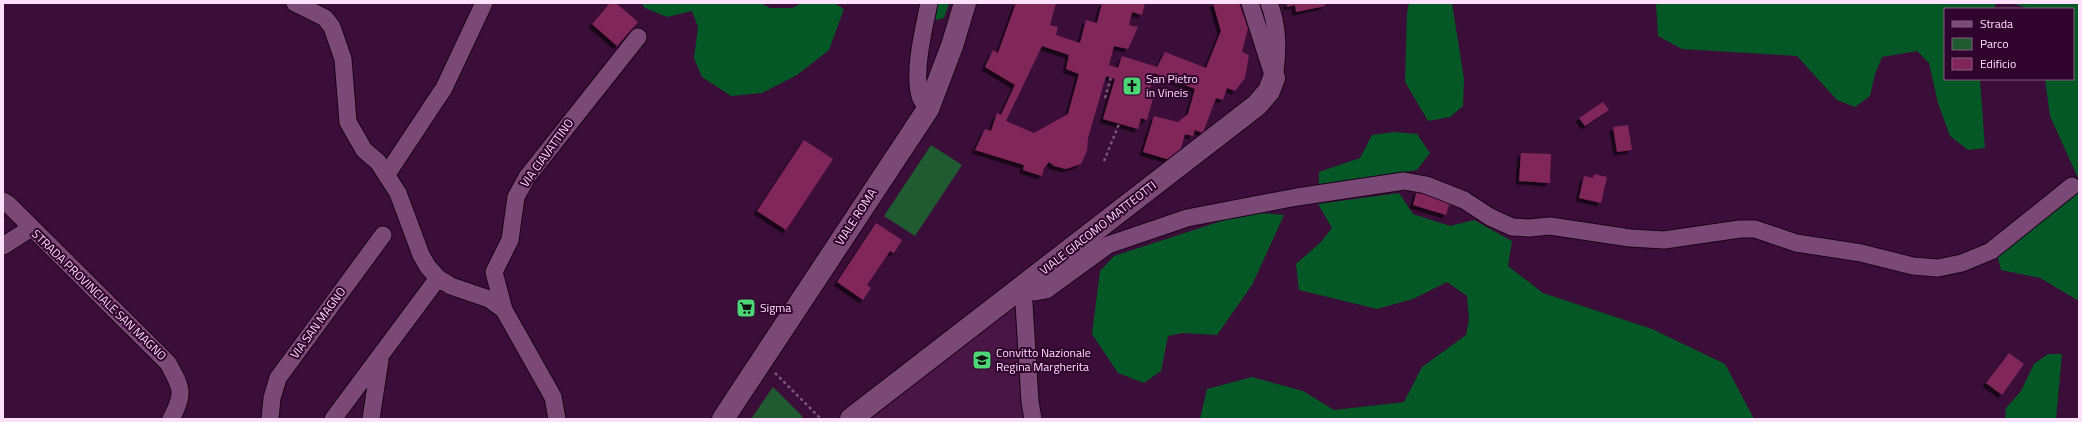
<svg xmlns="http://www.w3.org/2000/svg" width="2082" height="422" viewBox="0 0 2082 422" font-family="'Titillium Web',sans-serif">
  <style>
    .built { fill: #481545 }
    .green { fill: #1f5a30 }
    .forest { fill: #045826 }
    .building { fill: #812659; fill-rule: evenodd; filter: url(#shadow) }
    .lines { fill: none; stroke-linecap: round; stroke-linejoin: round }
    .street-casing { stroke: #1d001c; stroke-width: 19 }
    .secondary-casing { stroke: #1d001c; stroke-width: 24 }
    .path { stroke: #7d557a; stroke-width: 2.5; stroke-dasharray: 3 3; stroke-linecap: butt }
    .street { stroke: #7b4976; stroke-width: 17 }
    .secondary { stroke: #7b4976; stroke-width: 22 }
    .labels { text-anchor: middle; stroke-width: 4; stroke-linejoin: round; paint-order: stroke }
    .poi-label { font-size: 12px; fill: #fde0f9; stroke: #31042f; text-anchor: start }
    .street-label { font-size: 12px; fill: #fde0f9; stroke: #31042f }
  </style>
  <defs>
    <filter id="shadow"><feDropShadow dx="-3.5" dy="3.5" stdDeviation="0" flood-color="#0009"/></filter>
  </defs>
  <rect width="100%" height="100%" fill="#3b0e39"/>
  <!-- built -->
  <path class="built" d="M1016,302L1029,419H865Z"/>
  <!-- green -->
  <path class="green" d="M931,145L962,165L915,236L884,216Z
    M773,387L803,417L800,419H751Z"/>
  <!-- forest -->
  <path class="forest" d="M641,3H761L770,8H792L802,3H834L844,9L829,50L797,75L762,93L731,96L702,77L694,58L698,27L692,11L667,17L645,8Z
    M936,3H949L944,18L936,20L934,17Z
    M1409,3H1452L1464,79L1463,106L1450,117L1428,121L1405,82L1407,13Z
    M1656,3H1996L1994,9H1945V79H1980L1985,148L1968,150L1950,136L1938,103L1929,63L1917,51L1882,57L1875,74L1870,96L1855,107L1837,100L1797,56L1682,49L1658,36Z
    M2012,3H2079V180L2050,116L2045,79H2073V9H2026L2024,7Z
    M1394,132L1417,134L1430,153L1417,170L1319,186V172L1360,158L1372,135Z
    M2079,183V301L2040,278L2001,270L1997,254Z
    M1399,193L1413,214L1450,226L1474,220L1512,241L1508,266L1543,293L1652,329L1725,364L1754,419H1200L1207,389L1252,377L1303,391L1334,410L1404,402L1422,367L1466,335L1469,320L1467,296L1447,282L1413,299L1377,309L1299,290L1296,264L1320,243L1332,228L1318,204Z
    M1249,212L1284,215L1252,285L1217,335L1183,333L1168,336L1161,371L1144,383L1118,373L1092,334L1100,271L1114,256Z
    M2048,354H2062L2056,419H2005L2006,408L2021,391L2034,364Z"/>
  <!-- building -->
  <path class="building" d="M610,3H616L638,22L617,46L592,24Z
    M1016,3H1056L1050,25L1058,27L1056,35L1080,43L1086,20L1097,23L1102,3H1145L1142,15L1132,12L1129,25L1138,27L1128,49L1114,46L1109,65L1118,68L1122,56L1157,67L1165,52L1206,68L1221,31L1213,3H1239L1248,28L1242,52L1249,55L1245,78L1235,91L1227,88L1223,100L1216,98L1203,133L1195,130L1193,136L1185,134L1177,162L1143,152L1154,116L1178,122L1188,114L1195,89L1154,73L1149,93L1154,95L1147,120L1141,118L1138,129L1103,119L1115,79L1106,76L1088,138L1087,151L1081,164L1066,169L1054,166L1049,162L1044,168L1042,176L1023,170L1024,165L975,150L985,129L991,131L997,113L1001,115L1015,85L985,67L993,50L998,53ZM1042,46L1069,55L1066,69L1079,74L1068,114L1034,133L1006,121Z
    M1287,3H1324L1325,6L1296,12L1295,5L1287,7Z
    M1603,102L1609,110L1585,126L1579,118Z
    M1628,125L1632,150L1617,152L1613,127Z
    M804,140L833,159L786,230L757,211Z
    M1521,153L1551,154L1550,183L1519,181Z
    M1594,174L1607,177L1601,203L1579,198L1584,176L1593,178Z
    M1417,191L1450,202L1446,215L1413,205Z
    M876,223L902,240L894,253L890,251L867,285L871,288L863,300L837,282Z
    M2009,353L2024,364L2002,395L1986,383Z"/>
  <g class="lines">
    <!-- street casing -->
    <g class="street-casing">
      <path id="street" d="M295,3L325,18L332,27L343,59L348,122L364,150L378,162L398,193L421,255L428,267L438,278L451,286L489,299L504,310L553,397L557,419
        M1250,3L1274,78
        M1269,3C1278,26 1278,48 1275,72
        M928,109C925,105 921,100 920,96C913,71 924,28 929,3
        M387,174L444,88L484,3
        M3,201L8,204L168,363C182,389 185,392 171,419
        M3,246L31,228
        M504,310L494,272L510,240L516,197L527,177L638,37
        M270,419L272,398L278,378L383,235
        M333,419L438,278
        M371,419L380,360
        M1033,419L1030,402L1023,287L1035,292L1046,290L1108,245L1187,218L1297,197L1404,181L1426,185L1464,200L1490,217L1512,227L1529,228L1550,226L1630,238L1664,240L1740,229H1755L1796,243L1861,253L1913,266L1938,268L1962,263L1991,251L2072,186"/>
    </g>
    <!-- secondary casing -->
    <g class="secondary-casing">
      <path id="secondary" d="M723,419L928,109L952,46L965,3
        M851,419L1257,105L1269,91L1274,78"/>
    </g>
    <!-- path -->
    <path class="path" d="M1105,98L1111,77
      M1104,161L1119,124
      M775,373L819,417L817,419"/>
    <!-- street -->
    <use href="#street" class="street"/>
    <!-- secondary -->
    <use href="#secondary" class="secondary"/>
  </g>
  <!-- icons -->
  <defs>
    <g id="church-square" transform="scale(1)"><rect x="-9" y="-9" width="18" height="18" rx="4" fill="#4cd676" stroke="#31042f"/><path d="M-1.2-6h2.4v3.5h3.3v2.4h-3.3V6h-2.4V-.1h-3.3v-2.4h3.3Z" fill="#111"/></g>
    <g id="supermarket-square" transform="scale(1)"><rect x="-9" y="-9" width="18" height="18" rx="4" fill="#4cd676" stroke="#31042f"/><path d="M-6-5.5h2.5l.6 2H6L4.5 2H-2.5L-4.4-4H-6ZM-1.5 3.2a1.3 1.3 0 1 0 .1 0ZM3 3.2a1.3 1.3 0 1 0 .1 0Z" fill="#111"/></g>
    <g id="school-square" transform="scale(1)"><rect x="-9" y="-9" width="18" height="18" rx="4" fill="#4cd676" stroke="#31042f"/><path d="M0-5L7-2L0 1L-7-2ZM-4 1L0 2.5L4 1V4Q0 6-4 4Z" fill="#111"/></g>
  </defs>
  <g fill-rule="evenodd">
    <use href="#church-square" x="1132" y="86"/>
    <use href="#supermarket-square" x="746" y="308"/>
    <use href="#school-square" x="982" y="360"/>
  </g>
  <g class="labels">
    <!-- poi labels -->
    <g class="poi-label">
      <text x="1146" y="83">San Pietro<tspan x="1146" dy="14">in Vineis</tspan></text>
      <text x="760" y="312">Sigma</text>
      <text x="996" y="357">Convitto Nazionale<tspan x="996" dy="14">Regina Margherita</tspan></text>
    </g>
    <!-- street labels -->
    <g class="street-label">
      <text transform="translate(547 153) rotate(-54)" y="4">VIA CIAVATTINO</text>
      <text transform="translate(856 217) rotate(-57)" y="4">VIALE ROMA</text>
      <text transform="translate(1098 228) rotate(-38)" y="4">VIALE GIACOMO MATTEOTTI</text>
      <text transform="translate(99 295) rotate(44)" y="4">STRADA PROVINCIALE SAN MAGNO</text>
      <text transform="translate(318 323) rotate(-54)" y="4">VIA SAN MAGNO</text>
    </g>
  </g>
  <!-- border -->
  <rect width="2082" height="422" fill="none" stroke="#fde0f9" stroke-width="8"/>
  <!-- legend -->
  <rect x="1944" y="8" width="130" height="72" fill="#31042f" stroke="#835c80"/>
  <rect x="1952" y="21" width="20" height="6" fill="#7b4976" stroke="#835c80"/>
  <text x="1980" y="28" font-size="12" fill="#fde0f9">Strada</text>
  <rect x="1952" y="38" width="20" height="12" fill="#1f5a30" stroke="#835c80"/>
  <text x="1980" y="48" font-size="12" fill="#fde0f9">Parco</text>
  <rect x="1952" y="58" width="20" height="12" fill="#812659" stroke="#835c80"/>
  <text x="1980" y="68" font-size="12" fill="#fde0f9">Edificio</text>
</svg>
